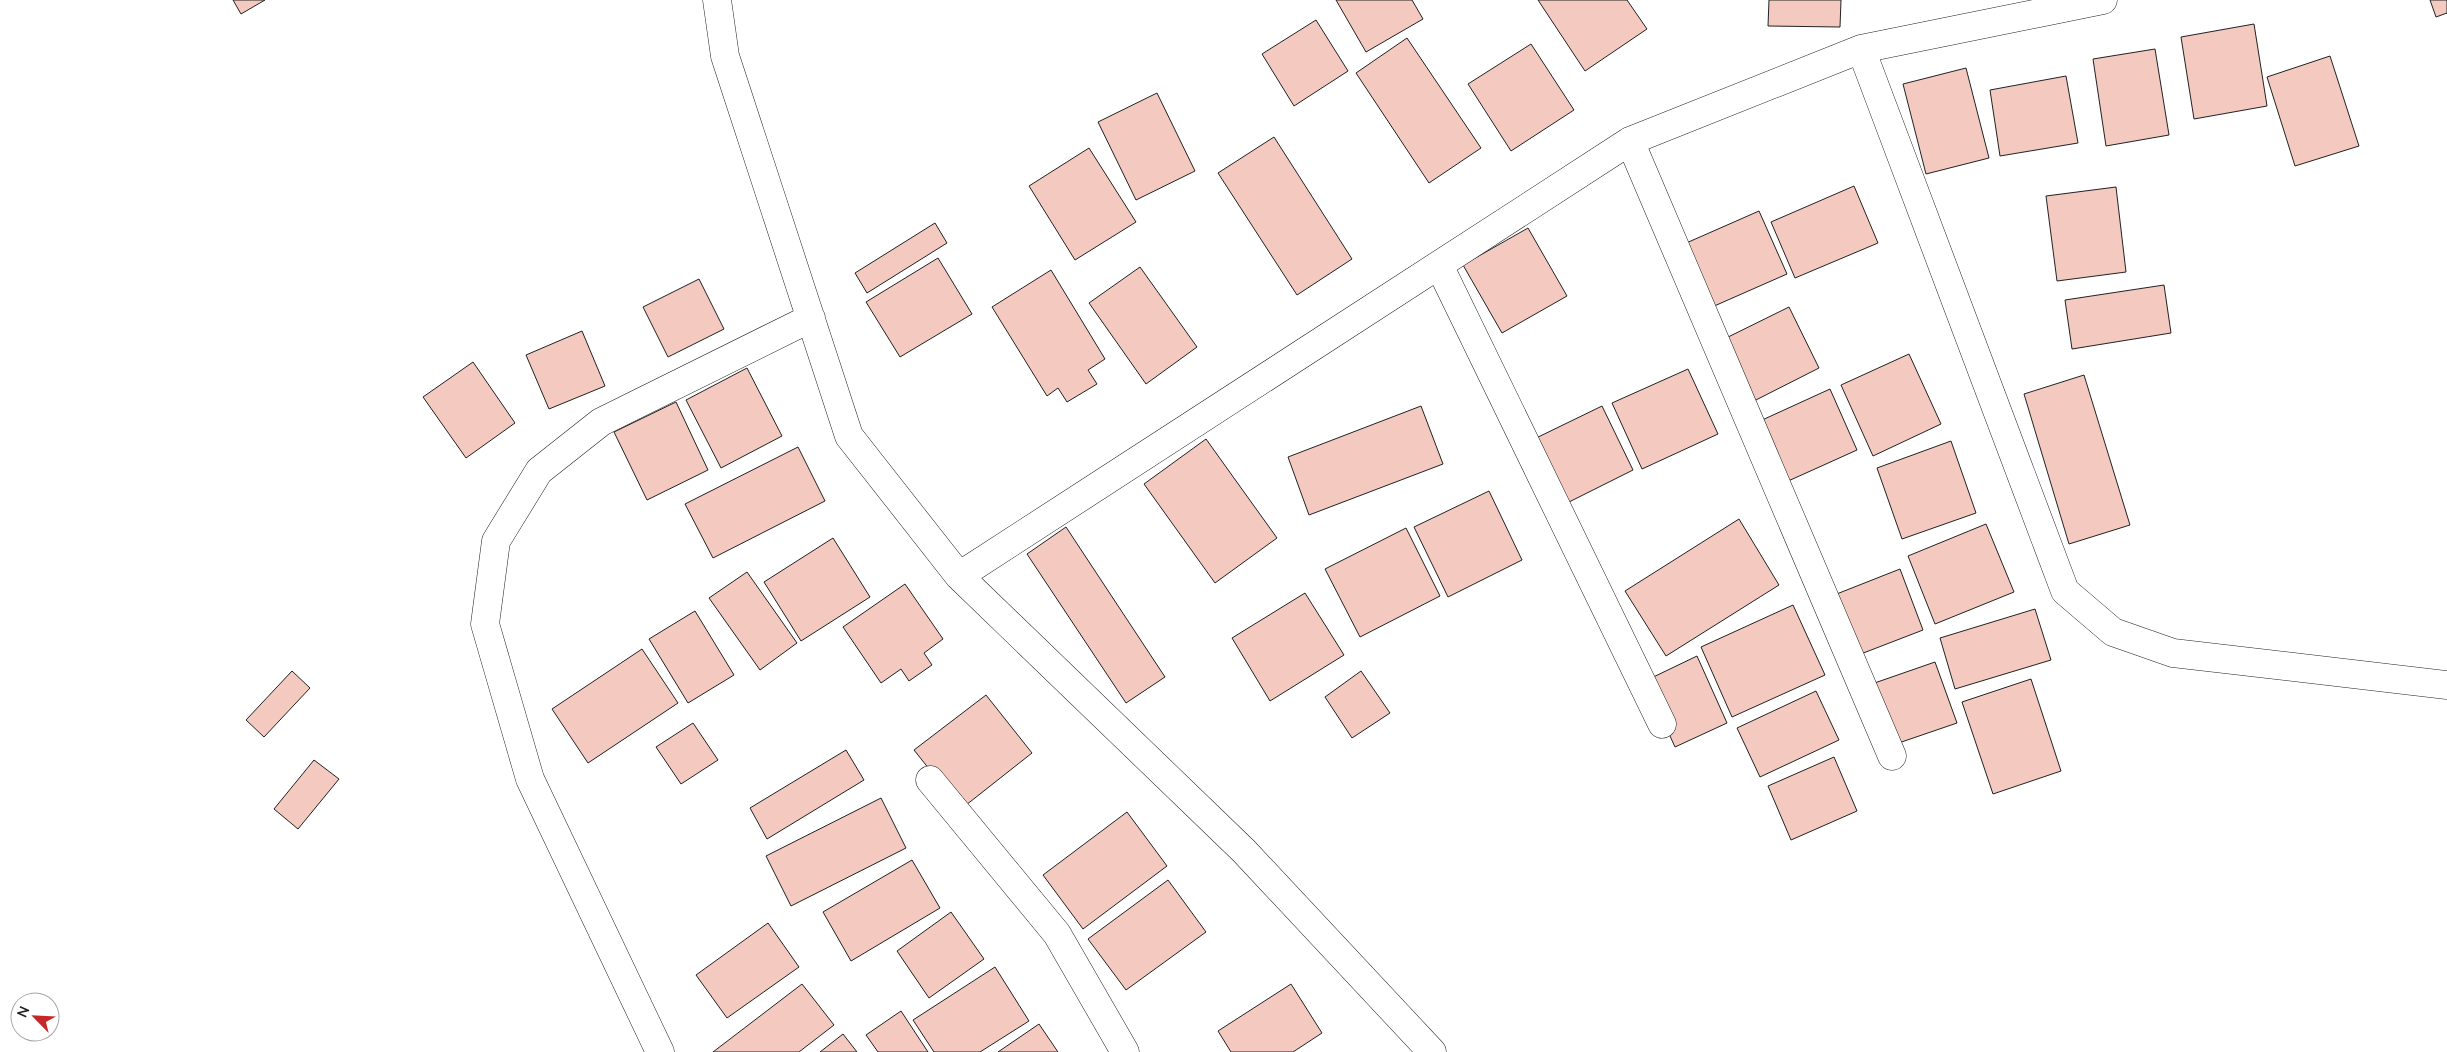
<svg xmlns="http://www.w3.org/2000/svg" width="2447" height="1052" viewBox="0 0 2447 1052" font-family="'Nunito Sans',sans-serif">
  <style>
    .building { fill: #f3c9c0; stroke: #222 }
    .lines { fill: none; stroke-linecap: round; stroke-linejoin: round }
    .minor-casing { stroke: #222; stroke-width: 29 }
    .minor { stroke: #fff; stroke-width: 28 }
  </style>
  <rect width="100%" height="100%" fill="#fff"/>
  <!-- building -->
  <path class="building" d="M233,0H265L241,14Z
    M1336,0H1412L1423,19L1366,52Z
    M1538,0H1627L1647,29L1585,71Z
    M1769,0H1841L1840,27L1768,26Z
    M2430,0H2447V13L2436,17Z
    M1316,20L1348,71L1294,106L1262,54Z
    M2254,24L2267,106L2194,119L2181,37Z
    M1407,38L1481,148L1429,183L1356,73Z
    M1531,44L1574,110L1511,151L1468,84Z
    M2155,49L2169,135L2106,146L2093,59Z
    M2330,56L2359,146L2295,166L2267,77Z
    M1966,68L1989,158L1926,174L1903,84Z
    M2066,76L2078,143L2000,156L1990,90Z
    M1157,93L1195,171L1136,200L1098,122Z
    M1274,137L1352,259L1297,295L1218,173Z
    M1089,148L1136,222L1075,260L1029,186Z
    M1854,186L1878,243L1795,278L1771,222Z
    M2116,187L2126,272L2057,281L2046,196Z
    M1759,211L1787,274L1712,307L1684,244Z
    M935,223L947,243L867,293L855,273Z
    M1528,228L1567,296L1502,333L1463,265Z
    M938,258L972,314L900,357L866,302Z
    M1140,267L1197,347L1146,384L1089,303Z
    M1051,270L1105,359L1088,370L1097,384L1067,402L1058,388L1047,396L992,307Z
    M699,279L724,329L668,357L643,307Z
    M2164,285L2171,333L2072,349L2065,300Z
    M1789,307L1819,368L1750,403L1720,341Z
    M582,331L605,386L549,409L526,355Z
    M1909,354L1941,424L1873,456L1841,385Z
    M473,362L515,423L466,458L423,397Z
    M747,368L782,436L721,468L686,400Z
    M1688,369L1718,434L1642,469L1612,403Z
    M2084,375L2130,525L2069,544L2024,394Z
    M1830,389L1857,450L1786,482L1760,421Z
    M676,402L708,470L647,500L614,432Z
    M1421,406L1443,464L1309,515L1288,457Z
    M1602,406L1633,470L1561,506L1530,441Z
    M1206,439L1277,538L1215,583L1144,484Z
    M1951,441L1976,513L1902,539L1877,468Z
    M798,447L825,501L713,558L685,504Z
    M1489,491L1522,560L1448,597L1414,527Z
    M1739,519L1779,585L1666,656L1625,591Z
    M1986,524L2014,592L1935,624L1908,556Z
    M1066,527L1165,677L1126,703L1027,554Z
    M1406,528L1440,596L1360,637L1325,569Z
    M833,538L870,597L801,641L764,582Z
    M1900,569L1923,630L1853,657L1829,597Z
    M747,572L797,643L760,670L709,598Z
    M905,584L943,639L924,653L932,665L909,681L901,669L881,683L843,627Z
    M1305,593L1344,655L1270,701L1232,638Z
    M1793,605L1825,675L1732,717L1701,647Z
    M2035,609L2051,660L1955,689L1940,638Z
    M695,611L734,675L688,703L649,639Z
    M642,649L678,703L588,763L552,709Z
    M1697,656L1727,723L1675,747L1645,681Z
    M1935,662L1957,723L1884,748L1863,687Z
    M292,671L310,688L264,737L246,720Z
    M1361,671L1390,713L1352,738L1325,697Z
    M2031,679L2061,771L1993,794L1962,702Z
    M1816,691L1839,740L1760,777L1737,728Z
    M986,695L1032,753L961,809L914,750Z
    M693,723L718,760L681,784L656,747Z
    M846,750L864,780L767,839L750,808Z
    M1834,757L1857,811L1791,840L1768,786Z
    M314,760L339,779L298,829L274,809Z
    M881,798L906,848L791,906L766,856Z
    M1127,812L1167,866L1083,929L1043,875Z
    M912,860L940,908L851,961L823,912Z
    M1168,880L1206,932L1126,990L1088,939Z
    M951,912L984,959L929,998L897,951Z
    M768,923L799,967L727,1018L696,975Z
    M995,967L1029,1021L980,1052H934L913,1020Z
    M802,984L834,1025L799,1052H713Z
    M1291,984L1322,1033L1293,1052H1231L1218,1031Z
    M901,1011L928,1052H878L866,1035Z
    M1039,1024L1058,1052H998Z
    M843,1034L857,1052H820Z"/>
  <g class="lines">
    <!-- minor casing -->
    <g class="minor-casing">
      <path id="minor" d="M717,0L725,56L849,436L959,576L1244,851L1432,1052
        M1861,49L2065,591L2113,632L2173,653L2447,685
        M1630,141L1892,756
        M1439,265L1662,724
        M959,576L1630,141L1861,49L2103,0
        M930,780L1057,934L1125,1052
        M660,1052L530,779L485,624L496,541L539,471L601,422L811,318"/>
    </g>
    <!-- minor -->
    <use href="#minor" class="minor"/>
  </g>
  <!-- north arrow -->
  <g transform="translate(35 1017) rotate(294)"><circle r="24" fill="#ffffff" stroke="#a7a7a7"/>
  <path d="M0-4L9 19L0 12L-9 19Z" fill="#c62828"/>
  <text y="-8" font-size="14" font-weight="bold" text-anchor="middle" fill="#222222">N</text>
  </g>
</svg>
